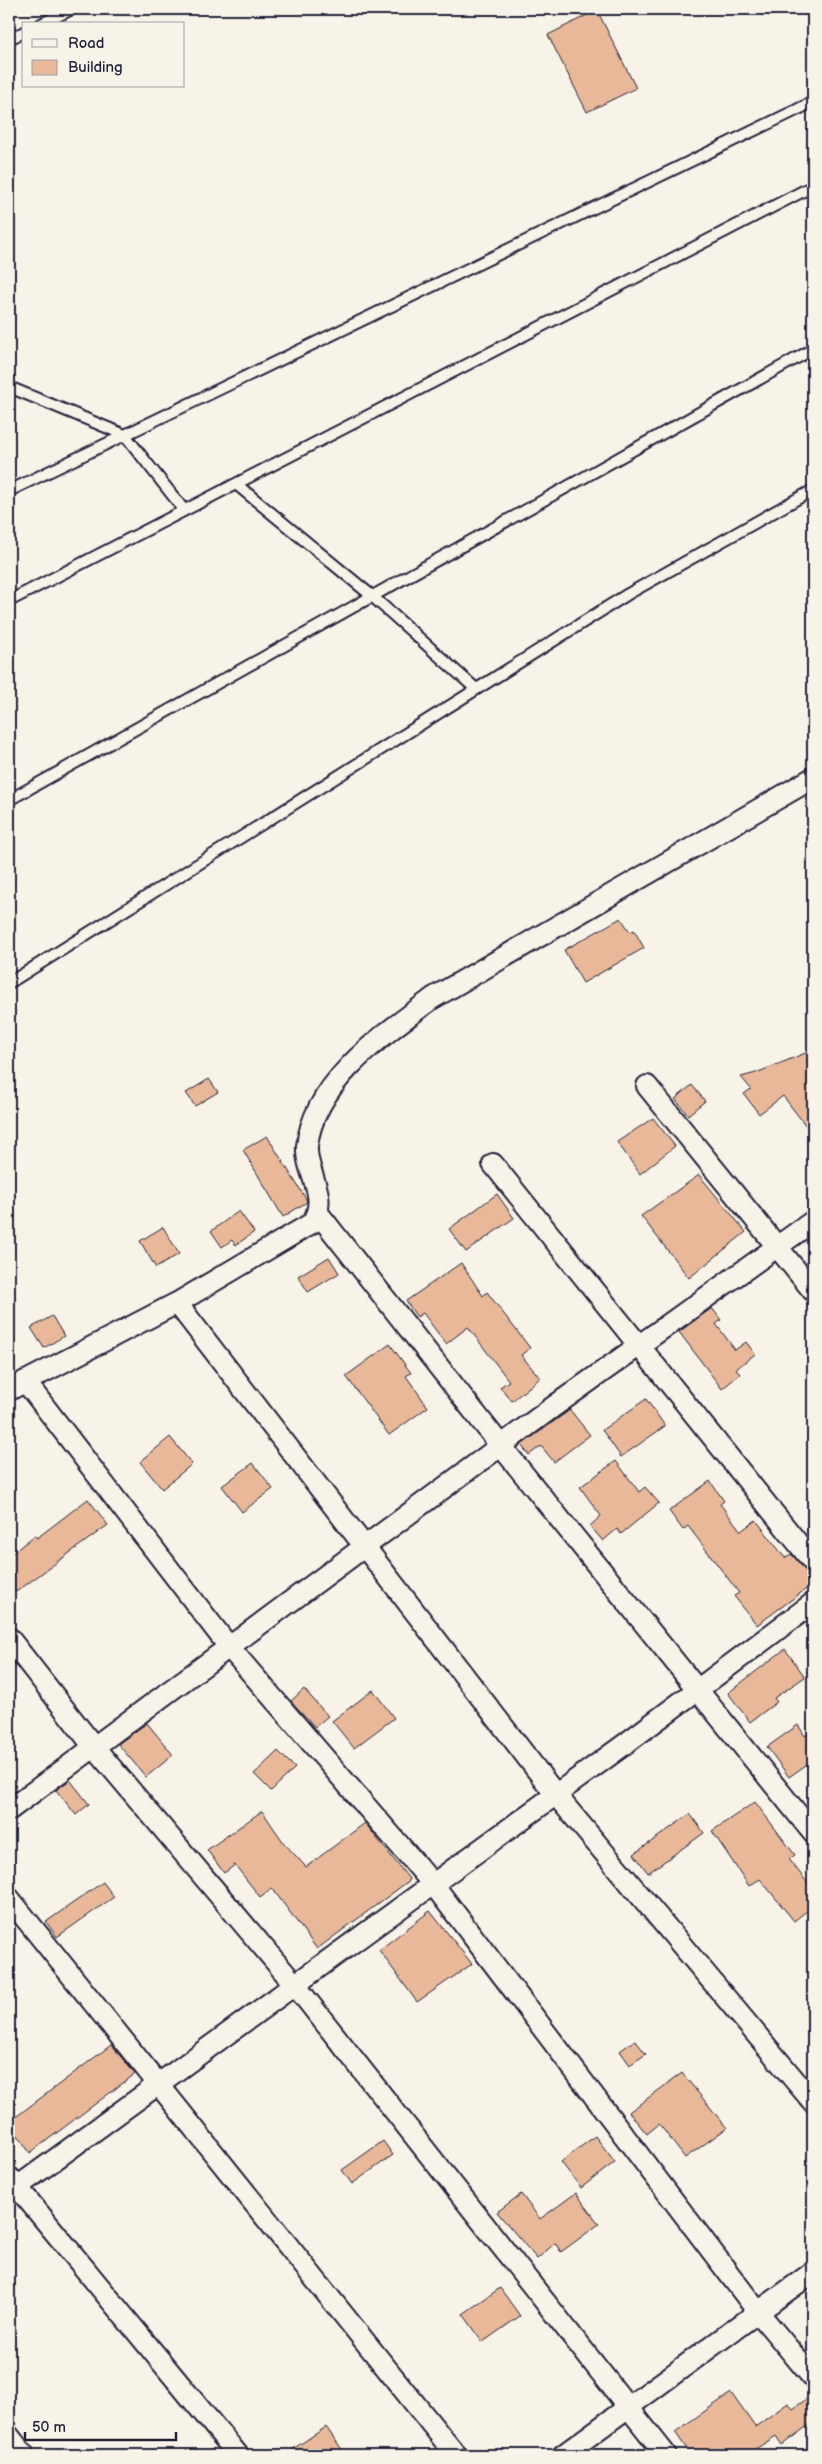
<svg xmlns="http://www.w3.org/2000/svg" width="822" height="2464" viewBox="0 0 822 2464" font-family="'Balsamiq Sans',sans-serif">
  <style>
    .building { fill: #e8b899; stroke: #22223b }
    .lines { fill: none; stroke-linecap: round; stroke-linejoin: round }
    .lane-casing { stroke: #22223b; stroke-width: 14 }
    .street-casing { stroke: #22223b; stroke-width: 24 }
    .lane { stroke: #f7f3e8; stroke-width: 10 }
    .street { stroke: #f7f3e8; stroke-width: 20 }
  </style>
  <rect width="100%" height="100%" fill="#f7f3e8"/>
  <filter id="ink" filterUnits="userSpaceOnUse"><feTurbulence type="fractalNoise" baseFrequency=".02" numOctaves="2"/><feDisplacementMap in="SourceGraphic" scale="10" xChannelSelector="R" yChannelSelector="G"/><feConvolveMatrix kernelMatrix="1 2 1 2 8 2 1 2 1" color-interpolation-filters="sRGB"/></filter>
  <g filter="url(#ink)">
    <!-- building -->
    <path class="building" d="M597,10L636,88L587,112L548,35Z
      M621,918L630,932L634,930L644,948L583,983L564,950Z
      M813,1050V1135L783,1096L759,1114L744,1094L751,1089L741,1077L756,1073Z
      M209,1079L218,1092L195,1106L186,1093Z
      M692,1085L705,1101L688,1115L675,1099Z
      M653,1118L675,1146L640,1174L617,1142Z
      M267,1136L306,1199L307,1202L283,1217L243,1150Z
      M699,1175L746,1232L689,1278L641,1216Z
      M497,1194L514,1218L466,1252L449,1229Z
      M239,1211L254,1232L236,1245L232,1240L222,1247L211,1231Z
      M163,1227L179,1254L156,1268L140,1241Z
      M329,1257L339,1273L308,1292L298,1276Z
      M461,1263L483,1296L487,1292L530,1348L521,1355L540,1378L512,1401L500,1387L509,1381L468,1327L446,1344L423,1313L417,1317L406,1301Z
      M712,1308L721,1320L716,1324L735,1350L746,1342L755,1354L736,1369L740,1374L722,1389L679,1332Z
      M52,1316L64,1336L44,1348L31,1328Z
      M390,1344L411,1373L406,1376L428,1407L389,1435L346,1376Z
      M646,1399L665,1426L621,1457L602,1430Z
      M570,1410L590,1435L554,1462L541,1446L529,1455L521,1445Z
      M170,1437L192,1464L162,1489L140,1462Z
      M616,1461L639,1492L645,1487L659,1503L621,1534L617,1529L603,1541L590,1526L601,1516L580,1487Z
      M253,1463L273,1489L242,1512L222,1486Z
      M710,1481L724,1501L720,1504L741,1531L756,1520L785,1558L791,1554L813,1577V1584L757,1625L734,1596L739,1593L688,1526L683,1530L669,1511Z
      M88,1499L108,1525L16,1592L9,1582V1556L35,1535L37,1538Z
      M785,1649L805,1677L774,1698L777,1702L750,1722L728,1693Z
      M304,1689L328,1716L315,1727L291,1701Z
      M373,1690L394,1718L354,1748L332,1721Z
      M147,1723L173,1755L146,1777L118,1744Z
      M798,1725L805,1736L813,1730V1760L789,1777L767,1747Z
      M278,1751L295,1768L271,1791L254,1774Z
      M70,1780L89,1804L76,1815L56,1790Z
      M755,1802L795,1855L789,1859L813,1890V1906L794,1921L760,1879L749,1886L712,1831Z
      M262,1811L284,1843L306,1867L365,1823L410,1880L317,1949L272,1888L260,1897L235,1865L224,1873L207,1850Z
      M690,1814L704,1833L648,1873L634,1854Z
      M103,1882L114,1897L57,1937L46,1922Z
      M430,1911L472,1964L417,2002L379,1950Z
      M635,2040L646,2054L630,2065L620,2051Z
      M111,2045L135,2074L30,2153L9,2122Z
      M682,2073L727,2128L685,2158L659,2124L647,2134L629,2112Z
      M595,2136L615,2162L581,2188L561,2162Z
      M383,2141L393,2155L352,2184L342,2170Z
      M576,2193L599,2224L561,2252L555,2243L537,2259L497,2212L521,2194L540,2219Z
      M500,2288L520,2316L483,2342L463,2314Z
      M731,2393L755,2427L788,2403L793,2409L813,2394V2422L782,2445L776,2436L746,2455H691L675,2432Z
      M326,2427L346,2455H284Z"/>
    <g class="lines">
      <!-- lane casing -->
      <g class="lane-casing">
        <path id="lane" d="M41,24L72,9
          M9,39L24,32
          M9,387L125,435L184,510
          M236,484L372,596L476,689
          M9,491L813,102
          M9,601L813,186
          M9,800L813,349
          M9,983L628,594L813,490"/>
      </g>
      <!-- street casing -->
      <g class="street-casing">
        <path id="street" d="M647,1086L813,1291
          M493,1164L813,1562
          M318,1213L501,1446L813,1833
          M177,1303L556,1795L813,2102
          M25,1381L229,1647L433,1884L758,2312L813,2378
          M9,1390L177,1303L312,1223C330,1195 305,1174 307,1146C314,1081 386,1033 433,998L813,778
          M9,1638L94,1747L295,1985L666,2455
          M9,1810L553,1407L813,1221
          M9,1898L456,2455
          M10,2178L238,2455
          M9,2193L621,1747L813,1603
          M9,2436L24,2455
          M563,2455L813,2272"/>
      </g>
      <!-- lane -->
      <use href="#lane" class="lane"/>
      <!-- street -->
      <use href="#street" class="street"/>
    </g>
  </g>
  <!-- margin -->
  <rect width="822" height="2464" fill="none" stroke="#f7f3e8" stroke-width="30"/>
  <rect x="15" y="15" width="792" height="2434" fill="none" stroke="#22223b" stroke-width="2" filter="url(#ink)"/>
  <!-- legend -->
  <rect x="22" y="22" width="162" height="65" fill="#f7f3e8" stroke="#a29fa3"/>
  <rect x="32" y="39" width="25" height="8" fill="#f7f3e8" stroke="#a29fa3"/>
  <text x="68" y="48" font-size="15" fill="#22223b">Road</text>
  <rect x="32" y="60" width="25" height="15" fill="#e8b899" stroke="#a29fa3"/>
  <text x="68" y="72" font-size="15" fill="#22223b">Building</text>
  <!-- scale -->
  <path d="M25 2432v8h151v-8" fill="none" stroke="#22223b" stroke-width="2.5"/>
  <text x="32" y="2432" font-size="15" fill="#22223b" stroke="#f7f3e8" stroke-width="4" paint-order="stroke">50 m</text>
</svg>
